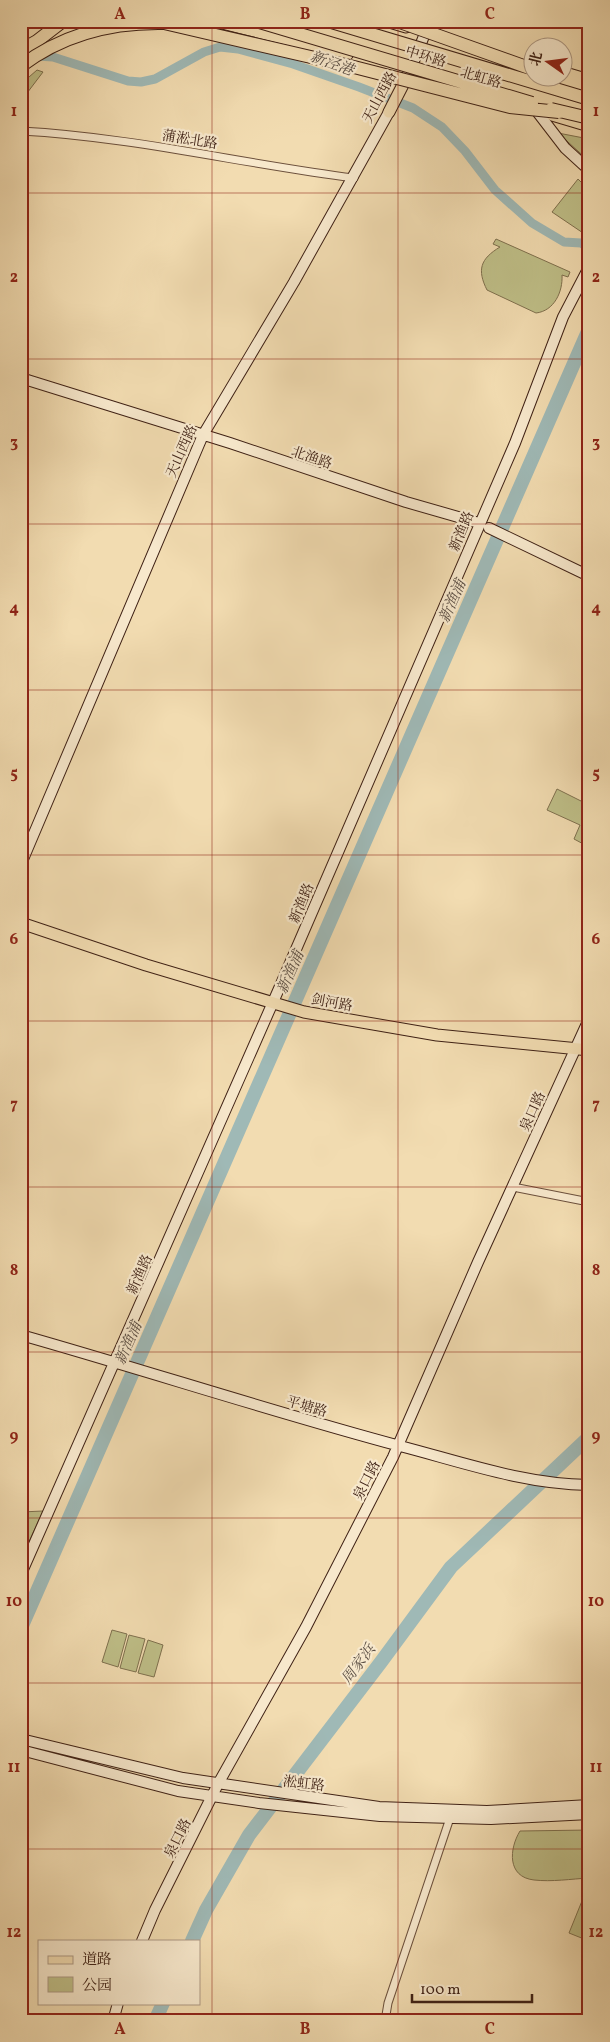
<svg xmlns="http://www.w3.org/2000/svg" width="610" height="2042" viewBox="0 0 610 2042" font-family="Vollkorn,'Noto Serif SC',serif">
  <style>
    .park { fill: #bfbf88; stroke: #7f704e }
    .lines { fill: none; stroke-linecap: round; stroke-linejoin: round }
    .canal { stroke: #9fb9b6; stroke-width: 9 }
    .river { stroke: #9fb9b6; stroke-width: 14 }
    .street-casing { stroke: #6c503c; stroke-width: 9 }
    .secondary-casing { stroke: #3f2115; stroke-width: 12 }
    .primary-casing { stroke: #3f2115; stroke-width: 13 }
    .highway-casing { stroke: #3f2115; stroke-width: 14 }
    .street { stroke: #f7e8cc; stroke-width: 7 }
    .secondary { stroke: #f7e8cc; stroke-width: 10 }
    .primary { stroke: #f2dcb1; stroke-width: 11 }
    .highway { stroke: #f2dcb1; stroke-width: 12 }
    .highway-bridge-casing { stroke: #3f2115; stroke-width: 14; stroke-linecap: butt }
    .highway-bridge { stroke: #f2dcb1; stroke-width: 12 }
    .grid { fill: none; stroke: #8f2418; stroke-width: 1; stroke-opacity: 0.55 }
    .labels { text-anchor: middle; stroke-width: 4.5; stroke-linejoin: round; paint-order: stroke }
    .street-label { font-size: 14px; fill: #3f2115; stroke: #f7e8cc }
    .water-label { font-size: 15px; font-style: italic; fill: #5c4f45; stroke: #f7e8cc }
    .neatline { fill: none; stroke: #8f2418; stroke-width: 2 }
    .grid-label { font-size: 16px; text-anchor: middle; font-weight: bold; fill: #8f2418 }
  </style>
  <rect width="100%" height="100%" fill="#f2dcb1"/>
  <filter id="stains"><feTurbulence type="fractalNoise" baseFrequency=".004" numOctaves="4"/><feColorMatrix values="0 0 0 0 .2 0 0 0 0 .09 0 0 0 0 .02 0 0 0 .5 -.17"/></filter>
  <radialGradient id="worn" r=".72"><stop offset=".6" stop-color="#630" stop-opacity="0"/><stop offset="1" stop-color="#630" stop-opacity=".3"/></radialGradient>
  <!-- park -->
  <path class="park" d="M37,70L43,72L21,101V84Z
    M558,133L589,139V161Z
    M578,179L589,190V237L552,212Z
    M496,239L570,272L568,277L562,275C563,292 554,311 536,313L487,290C477,270 480,259 500,247L493,244Z
    M557,789L589,805V847L574,839L580,825L547,810Z
    M43,1511L21,1559V1512Z
    M112,1630L127,1634L118,1667L102,1662Z
    M129,1635L145,1639L136,1672L120,1668Z
    M148,1640L163,1645L154,1677L138,1673Z
    M589,1830V1878C571,1879 552,1882 534,1880C507,1877 509,1849 520,1831Z
    M584,1896L589,1897V1941L569,1933Z"/>
  <g class="lines">
    <!-- canal -->
    <path class="canal" d="M21,55L53,57L128,81L141,82L155,79L204,52L220,47L238,49L293,64L359,87L413,108L442,127L465,151L495,190L532,223L564,242L581,243L589,248"/>
    <!-- river -->
    <path class="river" d="M21,1628L589,329
      M192,1941L206,1910L249,1835L381,1662L451,1567L589,1437
      M155,2021L163,2003"/>
    <!-- street casing -->
    <g class="street-casing">
      <path id="street" d="M21,131C133,137 243,164 354,178
        M513,1187L589,1202
        M385,2021L388,2003L450,1818"/>
    </g>
    <!-- secondary casing -->
    <g class="secondary-casing">
      <path id="secondary" d="M410,71L430,21
        M535,109L565,148L589,170
        M21,378L230,443L406,502L479,523
        M489,528L589,576
        M21,864L203,435L294,282L389,112
        M21,1335C148,1371 273,1412 400,1446C462,1462 523,1484 589,1485
        M21,1574L281,984L515,443L563,317L589,267
        M21,1739L183,1778L379,1807L487,1811L589,1805
        M21,1750L178,1791L259,1803L380,1816L491,1819L589,1814
        M142,1941L155,1910L218,1784L306,1627L393,1457L478,1262L589,1019
        M113,2021L118,2003
        M586,2021L589,2014"/>
    </g>
    <!-- primary casing -->
    <g class="primary-casing">
      <path id="primary" d="M386,21L406,27
        M562,72L589,80
        M389,112L410,71
        M552,115L589,126
        M21,923L146,965L304,1012L437,1035L589,1050"/>
    </g>
    <!-- highway casing -->
    <g class="highway-casing">
      <path id="highway" d="M216,21L347,54
        M21,50L37,41L63,21
        M559,78L589,87"/>
    </g>
    <!-- street -->
    <use href="#street" class="street"/>
    <!-- secondary -->
    <use href="#secondary" class="secondary"/>
    <!-- primary -->
    <use href="#primary" class="primary"/>
    <!-- highway -->
    <use href="#highway" class="highway"/>
    <!-- highway-bridge casing -->
    <g class="highway-bridge-casing">
      <path id="highway-bridge" d="M256,21L532,103
        M328,21L589,99
        M397,21L532,69
        M21,66C63,34 112,22 164,23L354,67L510,107L559,112
        M551,109L589,118"/>
    </g>
    <!-- highway-bridge -->
    <use href="#highway-bridge" class="highway-bridge"/>
  </g>
  <!-- grid -->
  <path class="grid" d="M212,21V2021M398,21V2021M21,193H589M21,359H589M21,524H589M21,690H589M21,855H589M21,1021H589M21,1187H589M21,1352H589M21,1518H589M21,1683H589M21,1849H589"/>
  <g class="labels">
    <!-- street labels -->
    <g class="street-label">
      <text transform="translate(426 56) rotate(17)" y="5">中环路</text>
      <text transform="translate(481 77) rotate(17)" y="5">北虹路</text>
      <text transform="translate(379 97) rotate(-62)" y="5">天山西路</text>
      <text transform="translate(190 139) rotate(9)" y="5">蒲淞北路</text>
      <text transform="translate(181 451) rotate(-66)" y="5">天山西路</text>
      <text transform="translate(312 457) rotate(19)" y="5">北渔路</text>
      <text transform="translate(461 531) rotate(-67)" y="5">新渔路</text>
      <text transform="translate(301 903) rotate(-67)" y="5">新渔路</text>
      <text transform="translate(332 1002) rotate(10)" y="5">剑河路</text>
      <text transform="translate(532 1111) rotate(-66)" y="5">泉口路</text>
      <text transform="translate(139 1274) rotate(-66)" y="5">新渔路</text>
      <text transform="translate(307 1406) rotate(16)" y="5">平塘路</text>
      <text transform="translate(366 1480) rotate(-63)" y="5">泉口路</text>
      <text transform="translate(304 1783) rotate(7)" y="5">淞虹路</text>
      <text transform="translate(177 1838) rotate(-63)" y="5">泉口路</text>
    </g>
    <!-- water labels -->
    <g class="water-label">
      <text transform="translate(332 63) rotate(20)" y="5">新泾港</text>
      <text transform="translate(452 601) rotate(-66)" y="5">新渔浦</text>
      <text transform="translate(290 972) rotate(-66)" y="5">新渔浦</text>
      <text transform="translate(128 1343) rotate(-66)" y="5">新渔浦</text>
      <text transform="translate(358 1664) rotate(-53)" y="5">周家浜</text>
    </g>
  </g>
  <!-- margin -->
  <rect width="610" height="2042" fill="none" stroke="#f2dcb1" stroke-width="55"/>
  <!-- legend -->
  <rect x="38" y="1940" width="162" height="65" fill="#f7e8cc" stroke="#ad9883"/>
  <rect x="48" y="1956" width="25" height="8" fill="#f2dcb1" stroke="#ad9883"/>
  <text x="82" y="1964" font-size="15" fill="#3f2115">道路</text>
  <rect x="48" y="1977" width="25" height="15" fill="#bfbf88" stroke="#ad9883"/>
  <text x="82" y="1990" font-size="15" fill="#3f2115">公园</text>
  <!-- north arrow -->
  <g transform="translate(548 62) rotate(284)"><circle r="24" fill="#f7e8cc" stroke="#ad9883"/>
  <path d="M0-4L9 19L0 12L-9 19Z" fill="#8f2418"/>
  <text y="-8" font-size="14" font-weight="bold" text-anchor="middle" fill="#3f2115">北</text>
  </g>
  <!-- scale -->
  <path d="M412 1994v8h120v-8" fill="none" stroke="#3f2115" stroke-width="2.5"/>
  <text x="420" y="1994" font-size="15" fill="#3f2115" stroke="#f7e8cc" stroke-width="4" paint-order="stroke">100 m</text>
  <rect x="28" y="28" width="554" height="1986" class="neatline"/>
  <g class="grid-label">
    <text x="120" y="19">A</text>
    <text x="305" y="19">B</text>
    <text x="490" y="19">C</text>
    <text x="14" y="116">1</text>
    <text x="596" y="116">1</text>
    <text x="14" y="282">2</text>
    <text x="596" y="282">2</text>
    <text x="14" y="447">3</text>
    <text x="596" y="447">3</text>
    <text x="14" y="613">4</text>
    <text x="596" y="613">4</text>
    <text x="14" y="778">5</text>
    <text x="596" y="778">5</text>
    <text x="14" y="944">6</text>
    <text x="596" y="944">6</text>
    <text x="14" y="1109">7</text>
    <text x="596" y="1109">7</text>
    <text x="14" y="1275">8</text>
    <text x="596" y="1275">8</text>
    <text x="14" y="1441">9</text>
    <text x="596" y="1441">9</text>
    <text x="14" y="1606">10</text>
    <text x="596" y="1606">10</text>
    <text x="14" y="1772">11</text>
    <text x="596" y="1772">11</text>
    <text x="14" y="1937">12</text>
    <text x="596" y="1937">12</text>
    <text x="120" y="2034">A</text>
    <text x="305" y="2034">B</text>
    <text x="490" y="2034">C</text>
  </g>
  <rect width="100%" height="100%" filter="url(#stains)"/>
  <rect width="100%" height="100%" fill="url(#worn)"/>
</svg>
